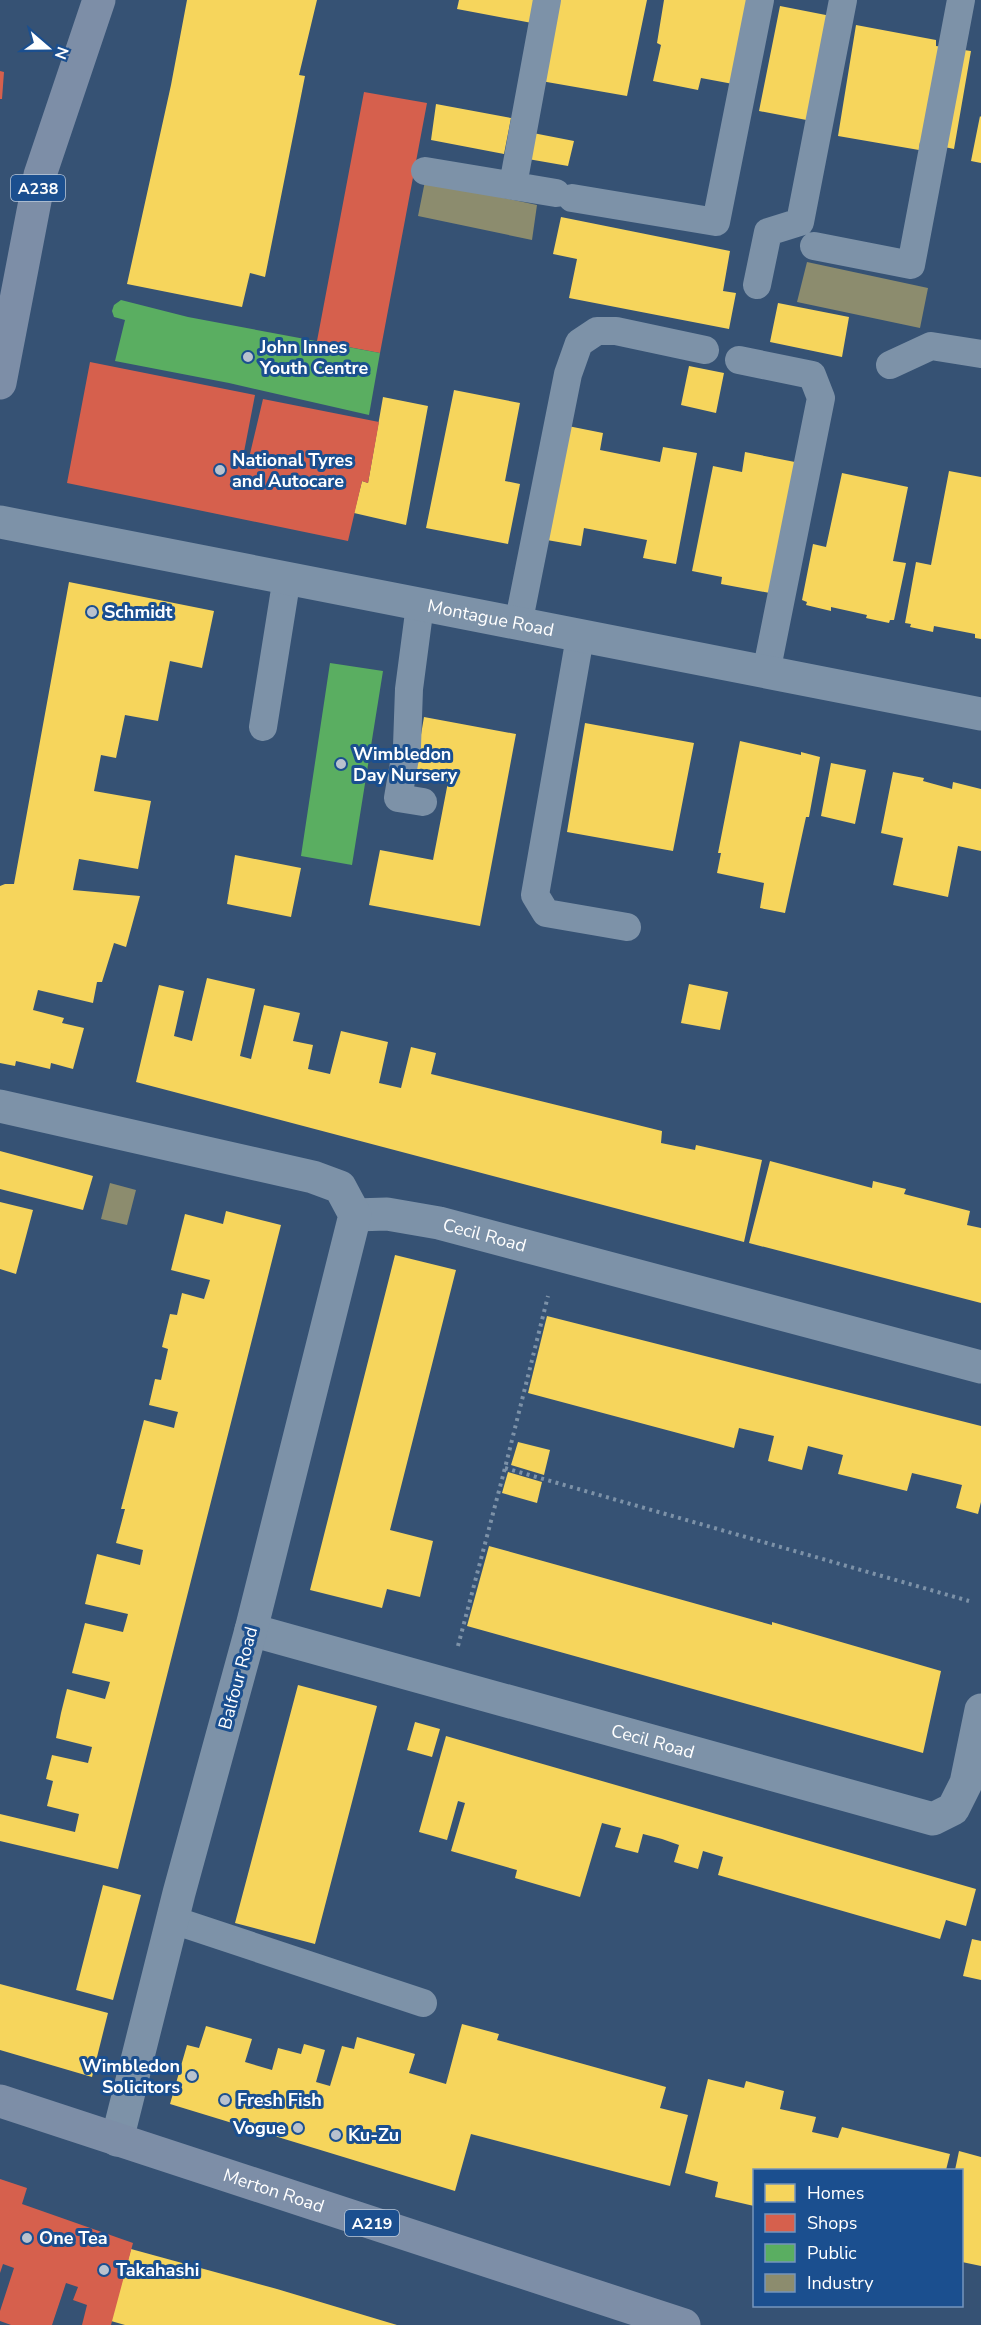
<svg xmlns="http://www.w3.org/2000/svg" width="981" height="2325" viewBox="0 0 981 2325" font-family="'Nunito Sans',sans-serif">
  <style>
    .homes { fill: #f6d55c }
    .shops { fill: #d6604d }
    .public { fill: #5aae61 }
    .industry { fill: #8c8c6e }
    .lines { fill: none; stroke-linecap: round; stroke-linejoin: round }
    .path { stroke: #7d92a8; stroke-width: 4; stroke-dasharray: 3 4.5; stroke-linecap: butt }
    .service { stroke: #7d92a8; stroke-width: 28 }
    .minor { stroke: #7d92a8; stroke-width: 33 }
    .tertiary { stroke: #7d92a8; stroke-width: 33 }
    .primary { stroke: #7d8ea7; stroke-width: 33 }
    .poi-dot { fill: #b9c2ce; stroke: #1b4f8f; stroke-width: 2 }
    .labels { text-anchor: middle; stroke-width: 6; stroke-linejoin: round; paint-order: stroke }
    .shield { fill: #1b4f8f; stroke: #bbcadd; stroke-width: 1.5 }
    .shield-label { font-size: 16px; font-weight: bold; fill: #fff }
    .poi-label { font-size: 18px; font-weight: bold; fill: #fff; stroke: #1b4f8f; text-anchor: start }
    .street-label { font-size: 18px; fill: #fff; stroke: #1b4f8f }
  </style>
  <rect width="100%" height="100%" fill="#365274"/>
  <!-- homes -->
  <path class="homes" d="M187,0H317L299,75L305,76L265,277L250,273L242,307L127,284L171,85Z
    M459,0H537L532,23L457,9Z
    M555,0H647L627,96L541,81Z
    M664,0H747L733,84L701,78L698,90L653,81L661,45L657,43Z
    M780,6L836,17L817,122L759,111Z
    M856,25L936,40V46L971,51L954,149L920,142L919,150L838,136Z
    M436,104L511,118L504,154L431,140Z
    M980,116L981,117V163L971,161Z
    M533,133L574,141L568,166L528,159Z
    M561,217L730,251L723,291L736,293L729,329L569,298L577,259L553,254Z
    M778,303L849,317L842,357L770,342Z
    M689,366L724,373L716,413L681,405Z
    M454,390L520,403L505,481L520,484L508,544L426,528Z
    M383,397L428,406L406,525L354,513L362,481L368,483Z
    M568,426L603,433L600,450L660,462L663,447L697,453L676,564L643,558L647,540L584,528L581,546L547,540Z
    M745,452L800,463L775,594L721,584L722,577L692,571L713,466L742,472Z
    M949,471L981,477V639L975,638V634L934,626L933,632L910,627L911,624L905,623L916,562L931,565Z
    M842,473L908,487L893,561L906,563L894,620H890L889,623L866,618L867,615L831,607V611L806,605L807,602L802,600L813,544L826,547Z
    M69,582L214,611L202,668L170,661L158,721L125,715L116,758L101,755L94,791L151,801L138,869L79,859L73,890L140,896L126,947L114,943L102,982H97L93,1003L38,990L33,1010L64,1018L62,1023L84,1028L73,1069L51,1063L50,1069L16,1061L15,1066L0,1063V886L5,884H14Z
    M424,717L516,734L480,926L369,905L380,850L433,860L448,782L414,776Z
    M585,723L694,743L673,851L567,832Z
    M740,741L801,755V752L820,757L809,817H806L785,913L760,908L764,883L717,873L721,853H718Z
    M831,763L866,770L855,824L821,816Z
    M893,772L924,778L923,781L952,789L953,782L981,789V851L958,846L948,897L893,885L903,838L881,833Z
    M235,855L301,868L291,917L227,904Z
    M207,978L255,989L240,1056L251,1059L264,1005L300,1013L293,1041L313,1045L308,1069L330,1074L341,1031L388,1042L379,1083L401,1088L411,1047L436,1053L431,1074L662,1131L661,1143L695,1150L696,1145L762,1160L744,1242L136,1082L159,985L184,991L174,1036L192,1041Z
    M689,984L728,992L720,1030L681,1023Z
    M0,1151L93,1176L83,1210L0,1189Z
    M770,1161L872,1188L873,1181L906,1189L904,1194L970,1211L967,1225L981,1228V1303L749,1243Z
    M0,1202L33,1210L16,1274L0,1269Z
    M226,1211L281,1225L118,1869L0,1841V1814L75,1832L79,1814L47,1806L53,1781L46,1779L52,1755L88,1763L92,1747L56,1738L61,1713L67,1689L105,1699L108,1689L110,1682L72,1673L85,1623L123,1632L128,1614L85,1604L97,1554L140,1565L143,1550L116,1543L125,1509H121L144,1420L174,1428L176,1419L178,1412L149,1405L155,1379L161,1380L168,1349L162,1347L170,1314L177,1315L182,1293L204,1299L210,1280L171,1270L185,1214L223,1224Z
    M395,1255L456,1270L390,1530L433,1541L420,1597L387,1589L382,1608L310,1590Z
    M547,1316L981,1426V1502L978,1514L956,1508L962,1485L912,1473L907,1491L838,1474L843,1455L808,1446L802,1470L768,1461L774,1436L739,1428L734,1448L528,1393Z
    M518,1442L550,1450L544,1475L511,1465Z
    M508,1472L542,1482L537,1503L502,1493Z
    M489,1546L772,1625V1622L941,1671L923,1753L467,1626Z
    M298,1685L377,1706L315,1944L235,1923Z
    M415,1722L440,1729L432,1757L407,1750Z
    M446,1736L976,1889L966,1926L946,1920L940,1939L718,1875L723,1857L703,1851L698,1869L674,1862L679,1845L662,1839L643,1834L638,1853L615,1847L621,1828L602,1823L580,1897L515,1878L517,1870L451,1851L465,1803L458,1801L447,1840L419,1832Z
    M103,1885L141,1895L113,2000L76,1990Z
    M972,1939L981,1941V1980L963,1976Z
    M0,1984L108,2013L92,2077L0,2050Z
    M462,2024L499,2034L497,2040L666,2087L660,2108L688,2115L670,2186L471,2134L455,2191L170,2104L187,2045L199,2048L206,2026L252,2039L245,2062L272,2070L278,2048L301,2054L304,2044L325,2050L316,2082L330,2086L342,2046L354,2049L357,2037L415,2054L409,2073L446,2084Z
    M708,2079L744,2088L746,2081L784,2091L780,2109L816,2117L812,2132L838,2138L842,2127L950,2154L946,2170H754V2206L715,2197L718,2182L685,2173Z
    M959,2151L981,2157V2266L962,2262V2170H955Z
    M131,2249L277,2289L397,2325H125L111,2321Z"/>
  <!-- shops -->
  <path class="shops" d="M0,71L4,72L2,99H0Z
    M364,92L427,103L380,353L317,341Z
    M90,362L255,395L243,457L249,458L263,399L379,422L368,483L362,481L348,541L67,483Z
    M0,2179L27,2188L22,2204L133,2243L111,2325H82L87,2305L73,2300L78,2287L66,2283L52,2325H11L0,2321V2311L14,2268L3,2264L0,2273Z"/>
  <!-- public -->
  <path class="public" d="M121,300L188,317L380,353L369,415L229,383L115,361L125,320L114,317L112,311L114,305Z
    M330,663L383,671L352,865L301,856Z"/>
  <!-- industry -->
  <path class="industry" d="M425,181L537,205L532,240L418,216Z
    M807,262L928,288L920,328L797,302Z
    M110,1183L136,1190L127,1225L101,1219Z"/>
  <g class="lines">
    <!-- path -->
    <path class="path" d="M505,1468L969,1601
      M458,1646L505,1468L548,1296"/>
    <!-- service -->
    <path class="service" d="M425,171L556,193
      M513,185L547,0
      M572,198L716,222L760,0
      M814,246L911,265L961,0
      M757,285L768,232L800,222L843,0
      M739,360L812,375L821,398L766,673
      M890,365L931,346L981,354
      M420,605L409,689L407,746L398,798L423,802
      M518,625L568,374L579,343L597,331H616L705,350
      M580,637L535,895L546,913L627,927
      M263,727L287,577
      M173,1920L423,2003"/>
    <!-- minor -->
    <g class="minor">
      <path id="s1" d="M0,522L981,714"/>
      <path id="s2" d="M355,1215L387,1214L439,1223L981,1367"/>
      <path id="s3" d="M251,1630L933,1819L953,1809L966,1783L981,1710"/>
    </g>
    <!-- tertiary -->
    <path class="tertiary" d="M0,1106L313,1177L340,1187L355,1215L251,1630L179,1893L117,2140"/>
    <!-- primary -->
    <g class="primary">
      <path d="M0,383L40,175L99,0"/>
      <path id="s4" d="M0,2101L684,2325"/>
    </g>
  </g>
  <!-- markers -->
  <g class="poi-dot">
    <circle cx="248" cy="357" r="6"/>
    <circle cx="220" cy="470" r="6"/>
    <circle cx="92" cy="612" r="6"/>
    <circle cx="341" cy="764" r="6"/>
    <circle cx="192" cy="2076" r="6"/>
    <circle cx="225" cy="2100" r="6"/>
    <circle cx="298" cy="2128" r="6"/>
    <circle cx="336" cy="2135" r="6"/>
    <circle cx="27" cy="2238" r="6"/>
    <circle cx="104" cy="2270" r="6"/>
  </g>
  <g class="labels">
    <!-- shield labels -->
    <g class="shield">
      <rect x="11" y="175" width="54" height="26" rx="4.5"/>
      <rect x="345" y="2210" width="54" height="26" rx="4.5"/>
    </g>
    <g class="shield-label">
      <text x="38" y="194">A238</text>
      <text x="372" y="2229">A219</text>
    </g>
    <!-- poi labels -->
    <g class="poi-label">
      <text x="260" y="353">John Innes<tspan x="260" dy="21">Youth Centre</tspan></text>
      <text x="232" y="466">National Tyres<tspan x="232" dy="21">and Autocare</tspan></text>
      <text x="104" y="618">Schmidt</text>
      <text x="353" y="760">Wimbledon<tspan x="353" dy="21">Day Nursery</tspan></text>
      <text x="180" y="2072" text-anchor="end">Wimbledon<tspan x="180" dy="21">Solicitors</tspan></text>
      <text x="237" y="2106">Fresh Fish</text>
      <text x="286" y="2134" text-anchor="end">Vogue</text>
      <text x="348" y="2141">Ku-Zu</text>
      <text x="39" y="2244">One Tea</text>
      <text x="116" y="2276">Takahashi</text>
    </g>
    <!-- street labels -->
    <g class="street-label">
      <text dy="6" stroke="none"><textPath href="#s1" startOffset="500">Montague Road</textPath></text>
      <text dy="6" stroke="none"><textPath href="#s2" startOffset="132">Cecil Road</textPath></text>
      <text transform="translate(238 1678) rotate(-75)" y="6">Balfour Road</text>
      <text dy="6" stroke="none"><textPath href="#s3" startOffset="417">Cecil Road</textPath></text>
      <text dy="6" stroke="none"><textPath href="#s4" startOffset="288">Merton Road</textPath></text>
    </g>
  </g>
  <!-- legend -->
  <rect x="753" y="2169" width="210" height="138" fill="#1b4f8f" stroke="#7695bc" stroke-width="1.5"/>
  <rect x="765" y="2184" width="30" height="18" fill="#f6d55c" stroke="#7695bc" stroke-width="1.5"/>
  <text x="807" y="2199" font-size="18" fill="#ffffff">Homes</text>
  <rect x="765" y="2214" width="30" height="18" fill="#d6604d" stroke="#7695bc" stroke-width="1.5"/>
  <text x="807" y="2229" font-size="18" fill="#ffffff">Shops</text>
  <rect x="765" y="2244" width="30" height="18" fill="#5aae61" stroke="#7695bc" stroke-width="1.5"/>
  <text x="807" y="2259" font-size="18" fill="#ffffff">Public</text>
  <rect x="765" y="2274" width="30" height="18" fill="#8c8c6e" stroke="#7695bc" stroke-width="1.5"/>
  <text x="807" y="2289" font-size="18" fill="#ffffff">Industry</text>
  <!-- north arrow -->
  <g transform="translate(48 48) rotate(110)" stroke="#1b4f8f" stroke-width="4.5" paint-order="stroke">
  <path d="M0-4.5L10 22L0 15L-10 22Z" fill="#ffffff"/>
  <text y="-9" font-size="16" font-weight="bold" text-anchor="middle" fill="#ffffff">N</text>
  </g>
</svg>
